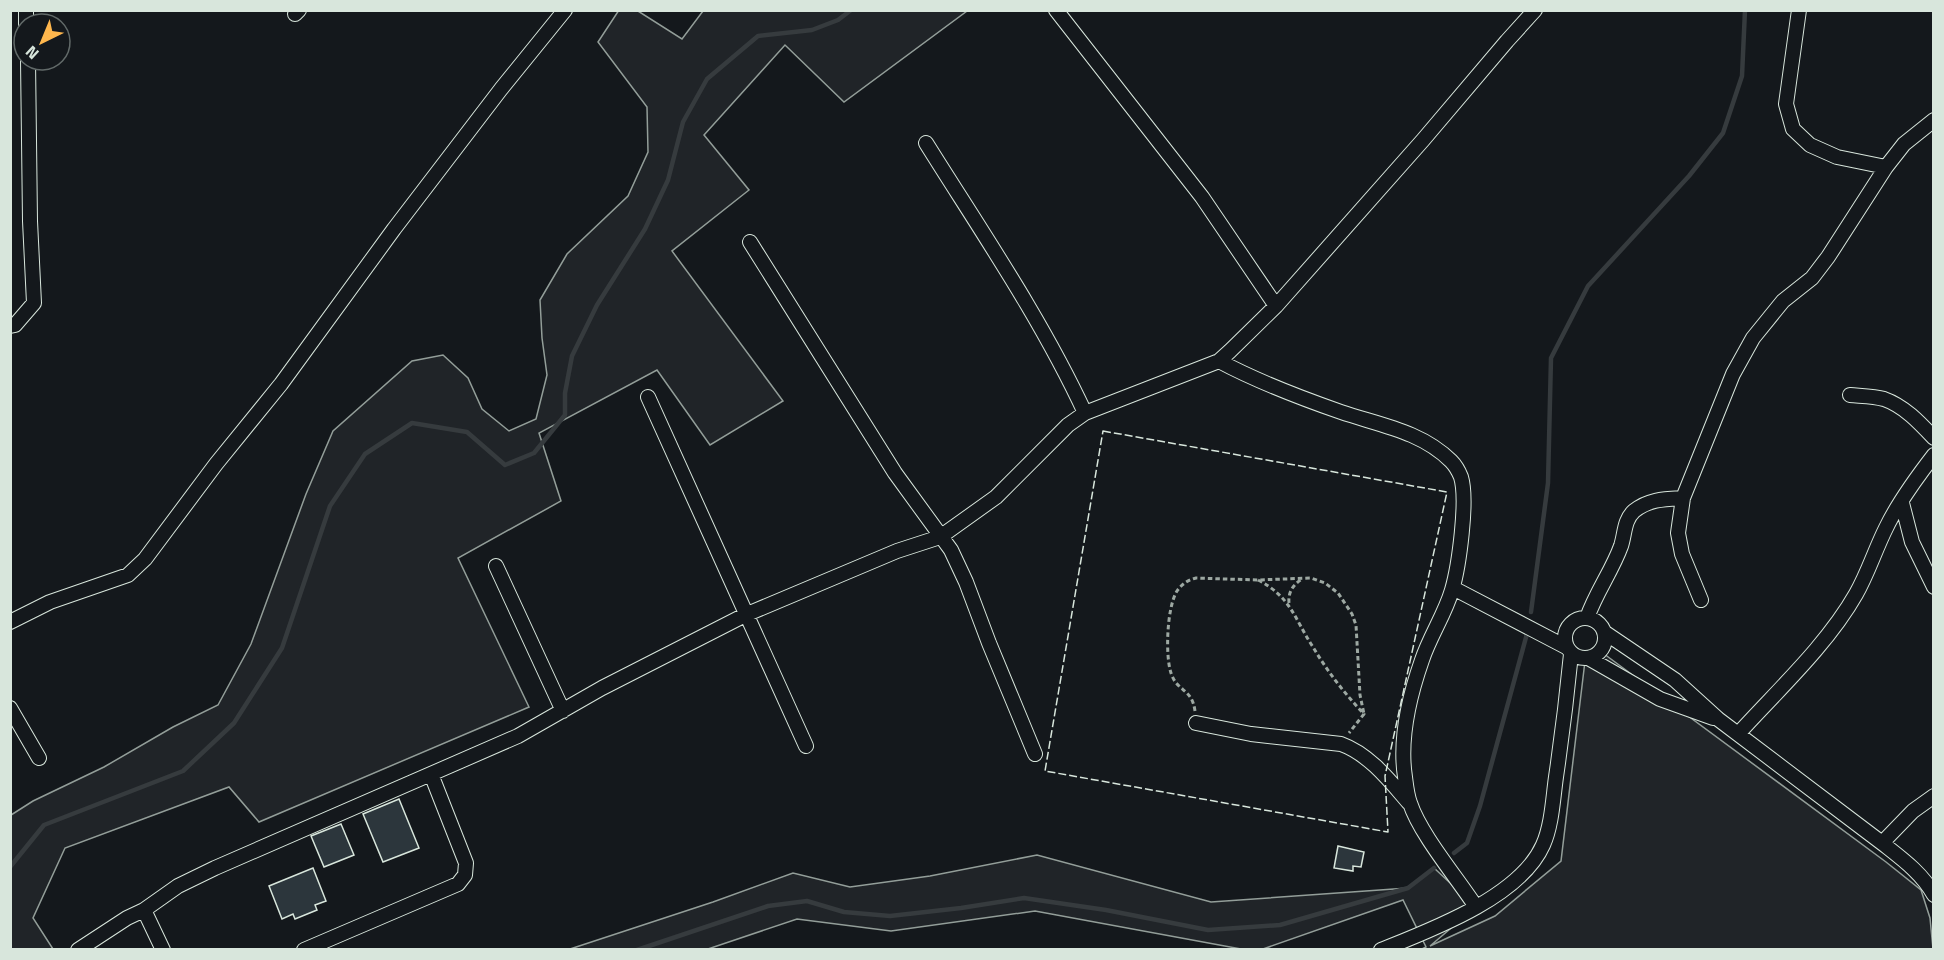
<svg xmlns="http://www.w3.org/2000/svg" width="1944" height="960" viewBox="0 0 1944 960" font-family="'Titillium Web',sans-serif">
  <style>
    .green { fill: #202428; stroke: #939e99; stroke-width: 1.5 }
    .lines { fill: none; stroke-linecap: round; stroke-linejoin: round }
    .stream { stroke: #363b3e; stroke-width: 4.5 }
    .building { fill: #2c363c; stroke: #d8e6dc; stroke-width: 1.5 }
    .street-casing { stroke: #d8e6dc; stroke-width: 16 }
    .path { stroke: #9da8a2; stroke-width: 3; stroke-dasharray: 4.5 3; stroke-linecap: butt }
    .street { stroke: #14181c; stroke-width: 14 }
    .fence { stroke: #d8e6dc; stroke-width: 1.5; stroke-dasharray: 8 3; stroke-linecap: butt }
  </style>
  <rect width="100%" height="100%" fill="#14181c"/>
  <!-- green -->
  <path class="green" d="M619,10L638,11L682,39L703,11H967L844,102L785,45L704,135L749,190L672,251L783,401L710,445L657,370L539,433L561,501L458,558L529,707L259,822L229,787L65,848L33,918L53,949H11V815L33,801L104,767L173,727L218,705L251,644L306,494L333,431L412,361L443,355L468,378L482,409L509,431L536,419L547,375L542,338L540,300L567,254L628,196L648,152L647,107L598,42Z
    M1596,648L1886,862L1921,890L1930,918L1933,949H1422L1426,947L1403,900L1263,949H1241L1035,911L891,931L797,919L708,949L567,950L713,902L793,873L850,887L930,876L1037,855L1211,902L1408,888L1434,868L1476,907L1430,946L1495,916L1561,861L1585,661Z"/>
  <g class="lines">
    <!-- stream -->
    <path class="stream" d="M1531,612L1548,483L1551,358L1588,286L1689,176L1723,133L1742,76L1745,10
      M1454,853L1467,843L1480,806L1528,630
      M10,867L44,825L183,771L234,723L282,648L330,506L365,454L412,423L467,432L505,465L534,453L565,415V393L572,356L597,305L645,229L668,180L683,122L707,79L758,36L812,30L838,20L851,10
      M637,950L768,906L807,901L844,912L890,916L961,908L1024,898L1106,910L1208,930L1280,925L1408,888L1434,868"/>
  </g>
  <!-- building -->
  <path class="building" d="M399,799L419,848L383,862L363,814Z
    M341,824L354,855L324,867L311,836Z
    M1338,846L1364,852L1361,867L1353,866V871L1334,868Z
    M313,868L326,901L315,905L317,910L295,919L293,914L282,919L269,886Z"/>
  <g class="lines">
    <!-- street casing -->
    <g class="street-casing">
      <path id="street" d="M26,10V24
        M1056,10L1202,197L1276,306
        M1799,10L1786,104L1793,129L1810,145L1837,157L1886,167
        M295,14L299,10
        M926,143C981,231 1041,318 1085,413
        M750,242L895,473L951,550L966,582L989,643L1035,754
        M10,326L15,325L34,303L30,221L28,60
        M1219,361C1258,382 1298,397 1341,412C1379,425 1421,431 1451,461C1455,465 1459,472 1461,477C1468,500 1459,566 1452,590C1445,614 1430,636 1422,660C1409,697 1399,738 1405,777C1406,785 1407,795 1410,803C1420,834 1458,879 1476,907
        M1850,395C1861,396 1874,396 1884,399C1904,406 1919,422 1934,438
        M648,397L806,746
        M1902,503L1912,542L1934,587
        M496,566L563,711
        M1453,588L1566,647
        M1701,600L1682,554L1678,533L1683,498L1733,374L1753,338L1783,301L1812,278L1828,257L1886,167L1904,144L1934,120
        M1565 638a20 20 0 1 1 40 0a20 20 0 1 1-40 0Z
        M1587,618C1596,592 1612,571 1621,546C1625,534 1624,520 1634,511C1649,499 1665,499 1683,498
        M10,622L50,602L128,575L145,559L216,464L281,384L394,229L501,89L565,10
        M1604,632L1675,680L1718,719L1882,843C1901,858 1922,873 1934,895
        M1590,659L1660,699L1713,718
        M10,708L39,758
        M1196,723L1251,734L1341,744C1369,754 1390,781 1409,803
        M1738,734C1777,691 1827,645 1856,594C1868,573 1875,550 1886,528C1898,503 1917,477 1934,455
        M1882,843L1913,811L1934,796
        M144,910L163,950
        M78,950L127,918L144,910L178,886L215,868L518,736L602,688L745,615L897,551L940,537L996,497L1068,425L1085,413L1219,361L1230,351L1276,306L1423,140L1507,41L1535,10
        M304,950L458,884L465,875L466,863L431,774
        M1381,950C1431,930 1520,897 1543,845C1552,825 1553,798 1556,777C1562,736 1567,695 1571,654"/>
    </g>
    <!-- path -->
    <path class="path" d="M1258,580C1291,597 1294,618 1313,647C1327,671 1345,694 1364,714L1349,733
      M1289,603C1288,592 1293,585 1302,579
      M1195,711C1192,688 1177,692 1171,673C1165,655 1167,607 1177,591C1182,584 1188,580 1196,578L1257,580L1311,578L1325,583L1338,593L1352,614L1356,625L1360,695L1364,714"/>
    <!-- street -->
    <use href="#street" class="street"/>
    <!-- fence -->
    <path class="fence" d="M1103,431L1447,492L1385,776L1388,832L1045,771Z"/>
  </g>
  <!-- border -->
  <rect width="1944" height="960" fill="none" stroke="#d8e6dc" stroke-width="24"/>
  <!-- north arrow -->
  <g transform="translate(42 42) rotate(223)"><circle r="28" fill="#14181c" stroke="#626a69" stroke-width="1.5"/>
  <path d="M0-4.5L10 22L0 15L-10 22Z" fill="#ffb74d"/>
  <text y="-9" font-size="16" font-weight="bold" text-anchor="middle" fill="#d8e6dc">N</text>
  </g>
</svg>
